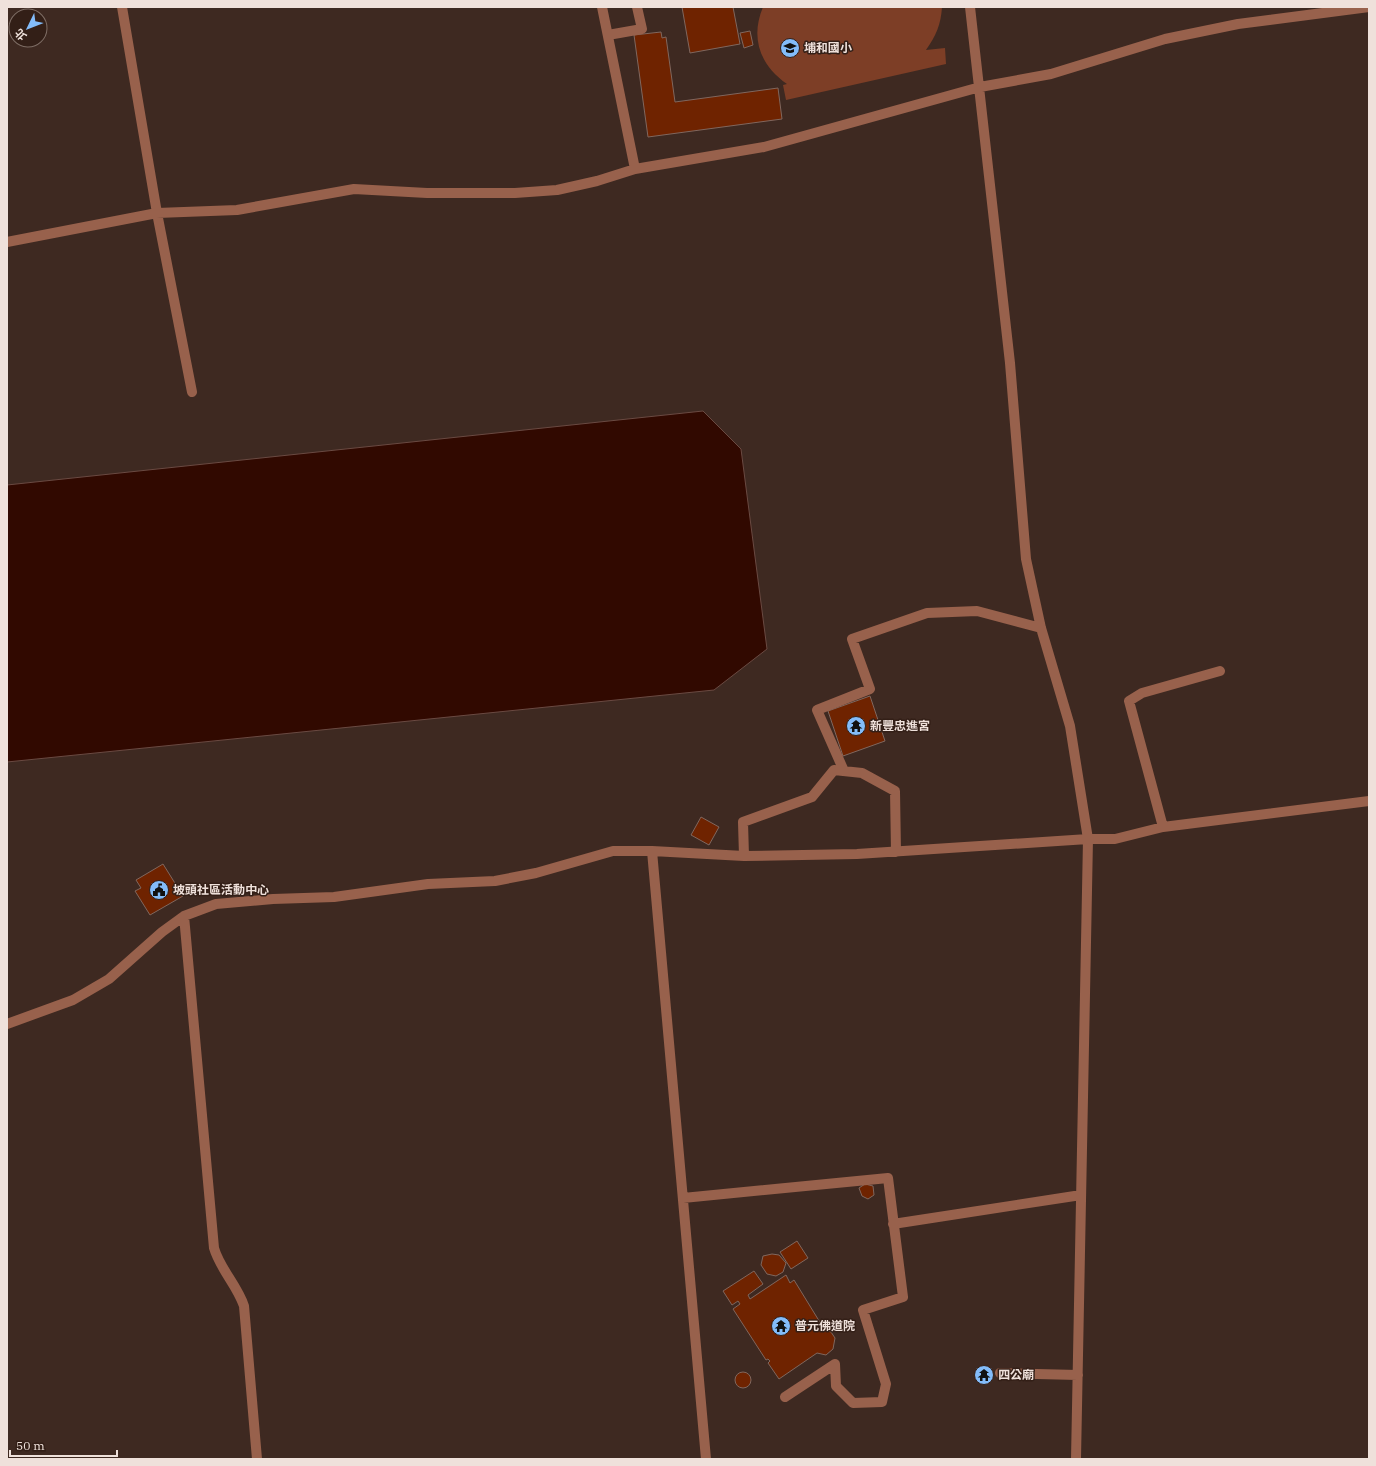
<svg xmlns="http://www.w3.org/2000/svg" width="1376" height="1466" viewBox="0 0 1376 1466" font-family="'IBM Plex Serif','Noto Sans TC',serif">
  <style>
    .green { fill: #7d3e26 }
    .water { fill: #310900; stroke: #6a4a42 }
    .building { fill: #6f2300; stroke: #80675e }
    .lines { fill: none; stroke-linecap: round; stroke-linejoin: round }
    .minor { stroke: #98614c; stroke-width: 10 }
    .labels { text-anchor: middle; stroke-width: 3; stroke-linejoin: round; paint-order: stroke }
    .poi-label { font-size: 12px; font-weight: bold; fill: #efe1db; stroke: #331f17; text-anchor: start }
  </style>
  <rect width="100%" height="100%" fill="#3e2921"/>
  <!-- green -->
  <path class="green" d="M763,7H942C941,24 936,36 926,50L945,48L946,64L786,100L783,85L787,84C760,65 750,38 763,7Z"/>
  <!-- water -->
  <path class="water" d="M703,411L741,449L767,649L714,690L7,762V485Z"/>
  <!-- building -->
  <path class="building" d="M682,7H733L740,44L690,53Z
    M750,31L753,45L744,48L740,33Z
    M661,32L662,38L666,37L675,102L778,88L782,119L648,137L634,35Z
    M870,696L885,741L843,756L828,711Z
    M701,817L719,827L709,845L691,835Z
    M163,864L183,896L150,915L135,891L141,888L136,880Z
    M865,1184L873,1186L874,1195L868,1199L862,1196L859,1188Z
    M797,1241L808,1258L791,1269L780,1252Z
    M772,1254L779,1255L786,1263L783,1272L776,1276L767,1274L761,1265L763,1256Z
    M754,1271L763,1284L748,1295L750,1299L786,1275L790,1283L794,1280L821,1324L815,1328L816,1331L825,1329L831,1332L835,1338L833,1349L826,1355L817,1353L779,1379L768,1363L770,1361L768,1359L766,1360L733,1309L740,1304L738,1301L732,1305L723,1291Z
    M735 1380a8 8 0 1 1 16 0a8 8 0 1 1-16 0Z"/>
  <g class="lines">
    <!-- minor -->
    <path class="minor" d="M122,7L157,213L192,392
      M602,7L635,169
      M970,7L1010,363L1026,559L1041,628L1070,726L1088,839L1076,1459
      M608,35L642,29L637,7
      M7,242L157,213L237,210L354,189L427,193H515L557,190L597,181L635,169L764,147L980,87L1051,74L1165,39L1238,24L1369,7
      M844,771L817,710L870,689L852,639L927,613L977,611L1041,628
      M1163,827L1129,701L1142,693L1220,671
      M652,851L706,1459
      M744,856L743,822L812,797L834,770L862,773L895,791L896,852
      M184,916L214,1248C220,1269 237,1285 244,1306L257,1459
      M7,1024L73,1000L109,979L162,932L184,916L216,904L273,899L334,897L428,884L495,881L536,873L613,851H652L744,856L857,854L1088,839H1115L1163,827L1369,801
      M683,1198L888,1178L903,1297L863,1310L886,1384L882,1402L853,1403L836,1386L835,1364L785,1397
      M893,1224L1081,1195
      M1000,1373L1078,1375"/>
  </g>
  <!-- icons -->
  <defs>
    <g id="school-disc" transform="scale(1)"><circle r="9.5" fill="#83bcfa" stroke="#331f17"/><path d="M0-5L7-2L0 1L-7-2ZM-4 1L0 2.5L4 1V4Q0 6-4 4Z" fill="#111"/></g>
    <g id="temple-disc" transform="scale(1)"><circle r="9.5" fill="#83bcfa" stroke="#331f17"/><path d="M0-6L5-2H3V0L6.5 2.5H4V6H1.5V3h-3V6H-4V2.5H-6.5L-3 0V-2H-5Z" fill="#111"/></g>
    <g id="civic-disc" transform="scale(1)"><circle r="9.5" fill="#83bcfa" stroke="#331f17"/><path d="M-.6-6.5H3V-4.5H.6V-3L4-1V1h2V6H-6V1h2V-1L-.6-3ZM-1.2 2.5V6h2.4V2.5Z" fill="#111"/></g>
  </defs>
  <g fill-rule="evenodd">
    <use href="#school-disc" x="790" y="48"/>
    <use href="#temple-disc" x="856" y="726"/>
    <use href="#civic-disc" x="159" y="890"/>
    <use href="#temple-disc" x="781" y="1326"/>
    <use href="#temple-disc" x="984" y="1375"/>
  </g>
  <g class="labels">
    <!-- poi labels -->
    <g class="poi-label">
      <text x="804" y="52">埔和國小</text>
      <text x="870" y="730">新豐忠進宮</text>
      <text x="173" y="894">坡頭社區活動中心</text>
      <text x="795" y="1330">普元佛道院</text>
      <text x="998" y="1379">四公廟</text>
    </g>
  </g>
  <!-- border -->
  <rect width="1376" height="1466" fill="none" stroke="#efe1db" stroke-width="16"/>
  <!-- north arrow -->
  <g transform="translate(28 28) rotate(227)"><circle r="19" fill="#331f17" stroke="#7e6d65"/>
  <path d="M0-3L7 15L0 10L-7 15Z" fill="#83bcfa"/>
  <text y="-6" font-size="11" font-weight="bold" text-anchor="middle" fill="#efe1db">北</text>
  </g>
  <!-- scale -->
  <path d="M10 1450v6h107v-6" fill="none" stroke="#efe1db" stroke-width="2"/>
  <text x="16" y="1450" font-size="12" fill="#efe1db" stroke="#331f17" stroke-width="3" paint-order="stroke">50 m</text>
</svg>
